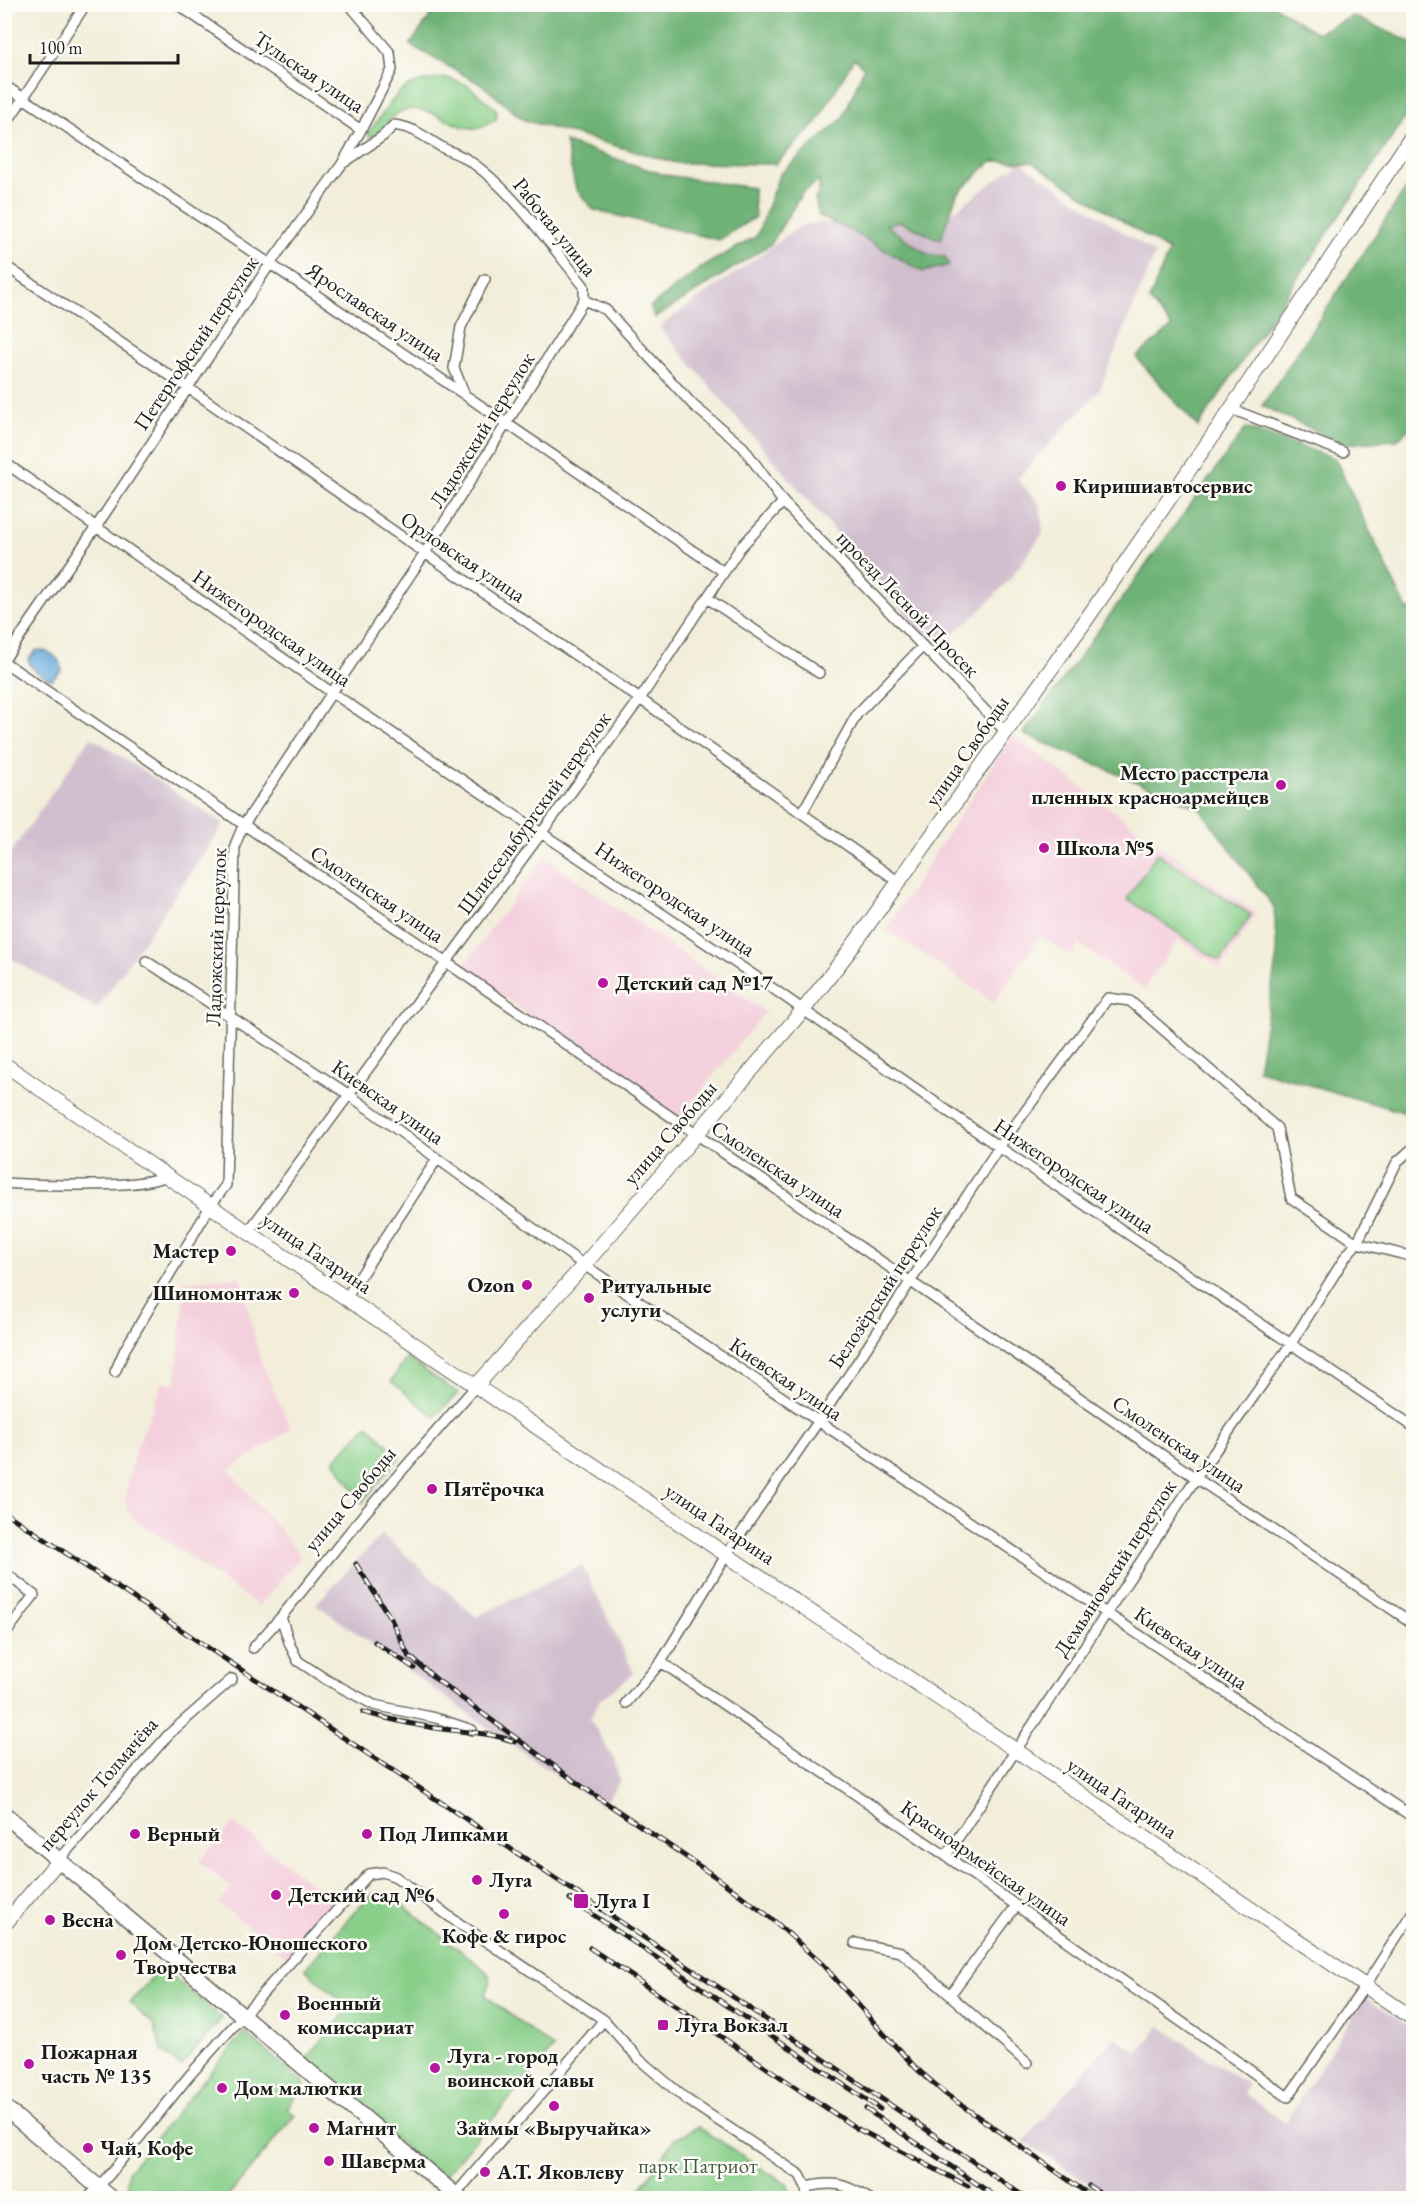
<svg xmlns="http://www.w3.org/2000/svg" width="1418" height="2203" viewBox="0 0 1418 2203" font-family="'EB Garamond',serif">
  <style>
    .built { fill: #f4cfdd }
    .industrial { fill: #d0bdcd }
    .green { fill: #89cf8a; stroke: #527653; stroke-width: 1.5 }
    .forest { fill: #6eb276; stroke: #456749; stroke-width: 1.5 }
    .water { fill: #64a9da; stroke: #40627b; stroke-width: 1.5 }
    .lines { fill: none; stroke-linecap: round; stroke-linejoin: round }
    .street-casing { stroke: #67665e; stroke-width: 12 }
    .secondary-casing { stroke: #67665e; stroke-width: 16 }
    .primary-casing { stroke: #67665e; stroke-width: 18 }
    .street { stroke: #fff; stroke-width: 9 }
    .secondary { stroke: #fff; stroke-width: 14 }
    .primary { stroke: #fff; stroke-width: 15 }
    .rail-casing { stroke: #1c1c1c; stroke-width: 5 }
    .rail { stroke: #fdfcf7; stroke-width: 3; stroke-dasharray: 9; stroke-linecap: butt }
    .poi-dot { fill: #b5179e; stroke: #fdfcf7; stroke-width: 2 }
    .labels { text-anchor: middle; stroke-width: 5; stroke-linejoin: round; paint-order: stroke }
    .street-label { font-size: 21px; fill: #1c1c1c; stroke: #fdfcf7 }
    .poi-label { font-size: 21px; font-weight: bold; fill: #1c1c1c; stroke: #fdfcf7; text-anchor: start }
    .park-label { font-size: 21px; fill: #425b42; stroke: #fdfcf7 }
  </style>
  <rect width="100%" height="100%" fill="#fdfcf7"/>
  <filter id="ink" filterUnits="userSpaceOnUse"><feTurbulence type="fractalNoise" baseFrequency=".0167" numOctaves="2"/><feDisplacementMap in="SourceGraphic" scale="12" xChannelSelector="R" yChannelSelector="G"/><feConvolveMatrix kernelMatrix="1 2 1 2 8 2 1 2 1" color-interpolation-filters="sRGB"/></filter>
  <filter id="wash" filterUnits="userSpaceOnUse"><feTurbulence type="fractalNoise" baseFrequency=".008" numOctaves="4" result="noise"/><feDisplacementMap in="SourceGraphic" scale="24" xChannelSelector="R" yChannelSelector="G"/><feGaussianBlur stdDeviation="1.35" result="paint"/><feColorMatrix in="noise" values="0 0 0 0 0 0 0 0 0 0 0 0 0 0 0 0 0 1.4 0 .05"/><feComposite in="paint" operator="in"/></filter>
  <g filter="url(#wash)">
    <rect width="100%" height="100%" fill="#f2eeda"/>
    <!-- built -->
    <path class="built" d="M1012,735L1148,837L1257,913L1221,969L1178,940L1144,989L1079,944L1071,955L1040,936L994,1002L886,929Z
      M544,857L765,1012L678,1119L462,968Z
      M241,1277L259,1357L291,1429L229,1470L301,1556L259,1606L129,1515L125,1499L134,1454L163,1382L175,1384L186,1282Z
      M234,1823L335,1903L286,1957L219,1903L232,1888L199,1861Z"/>
    <!-- industrial -->
    <path class="industrial" d="M1020,162L1155,254L1099,391L1017,479L1040,504L1043,533L1010,579L977,614L935,648L659,327L802,225L954,211Z
      M91,737L224,824L97,1009L4,954L5,861Z
      M382,1534L476,1617L582,1565L634,1673L600,1700L590,1719L614,1760L620,1780L603,1806L498,1735L316,1604Z
      M1365,1997L1413,2029V2198H1110L1024,2141L1114,2037L1138,2052L1160,2026L1248,2085L1243,2093L1285,2123Z"/>
    <!-- green -->
    <path class="green" d="M447,78L467,85L497,110L496,120C489,123 482,128 474,128C456,130 431,105 406,110C390,113 384,131 370,138L368,133C399,95 394,82 447,78Z
      M1157,853L1251,915L1220,961L1127,899Z
      M407,1358L458,1393L435,1417L391,1381Z
      M368,1425L400,1457L362,1503L334,1460Z
      M381,1893L390,1895L485,1970C494,1980 490,1986 485,1995L553,2048L442,2179L304,2062L349,2008L305,1969L366,1899L373,1894Z
      M161,1967L222,2018L181,2067L162,2051L154,2025L130,2003Z
      M244,2032L305,2084L287,2108L295,2115L227,2198H126L128,2171Z
      M698,2127L789,2186V2198H634L675,2138Z"/>
    <!-- forest -->
    <path class="forest" d="M438,5H1273L1317,33L1353,16L1413,43V106L1198,427L1136,357L1172,327L1149,300L1169,251L1032,162L992,161L957,194L940,240L899,221L886,225L927,254L945,257L949,265L923,272L855,233L819,216L815,199L819,192V181L802,193L771,244L655,318L650,307L702,267L757,236L779,175L842,119L864,68L854,58L816,124L775,164L676,163L524,120L482,85L410,45Z
      M565,142L665,175L753,188L755,217L719,240L594,210L576,189Z
      M1413,178V425L1397,440L1344,444L1262,406Z
      M1246,428L1335,458L1407,610L1413,609V1115L1258,1070L1277,955L1274,907L1199,808L1023,734Z"/>
    <!-- water -->
    <path class="water" d="M37,650C50,651 60,657 62,670L52,680C43,678 30,669 28,659Z"/>
  </g>
  <g filter="url(#ink)">
    <g class="lines">
      <!-- street casing -->
      <g class="street-casing">
        <path id="street" d="M177,4L361,130
          M4,85L465,395L724,572
          M4,127L86,4
          M342,164L383,136L394,125C416,128 424,137 443,148C451,152 461,155 468,160C509,186 553,248 584,286V300L606,310L693,405L743,447L783,502L1006,732
          M4,265L187,387L425,553L640,699L899,882
          M465,395L454,368L461,327L485,279
          M1231,409L1343,452
          M4,462L331,692L758,978L999,1147L1414,1427
          M707,598L819,673
          M4,660L96,527L270,264L342,164L361,130L392,70L390,53L349,4
          M4,662L446,962L1196,1478L1414,1624
          M802,813L857,714L923,646
          M146,961L348,1094L584,1265L1414,1818
          M4,1183C31,1185 58,1185 85,1185C113,1185 141,1185 168,1176
          M248,1232L640,699L740,548L783,502
          M346,1298L437,1159
          M115,1372L125,1349L211,1205L226,1185L235,845L243,826L425,553L584,300
          M4,1572L34,1595L4,1636
          M281,1617L290,1645L298,1661L327,1680L374,1705L436,1718L472,1730
          M253,1648L281,1617L364,1514L476,1386
          M661,1662L946,1856L1288,2097L1365,1986L1414,1910
          M626,1703L661,1662L727,1554L818,1422L999,1147L1108,998L1130,1001L1277,1128L1291,1198L1357,1243L1414,1257
          M946,1856L1196,1478L1290,1345L1346,1256L1357,1243L1397,1162L1414,1147
          M59,1860L169,1734L232,1679
          M855,1943L901,1952L1027,2063
          M950,1995L1016,1906
          M806,2187C833,2181 844,2183 868,2198
          M455,2195L604,2020
          M88,2198L110,2174L189,2076L369,1874L383,1872L396,1877L454,1920L604,2020L640,2060L686,2099L800,2175L806,2187L807,2198"/>
      </g>
      <!-- secondary casing -->
      <g class="secondary-casing">
        <path id="secondary" d="M4,1064L248,1232L1414,2019
          M476,1386L584,1265L804,1009L847,954L1086,620L1231,409L1414,133
          M4,1925L59,1860"/>
      </g>
      <!-- primary casing -->
      <g class="primary-casing">
        <path id="primary" d="M4,1814L459,2198
          M4,2107L111,2198"/>
      </g>
      <!-- street -->
      <use href="#street" class="street"/>
      <!-- secondary -->
      <use href="#secondary" class="secondary"/>
      <!-- primary -->
      <use href="#primary" class="primary"/>
      <!-- rail casing -->
      <g class="rail-casing">
        <path id="rail" d="M4,1512L723,1990L1026,2198
          M356,1564L391,1619L408,1655L437,1680L580,1785L720,1880L771,1918L822,1964L884,2034L917,2069L947,2095L1094,2198
          M375,1642L414,1668
          M363,1712C392,1720 421,1727 451,1730C474,1733 494,1733 515,1742
          M570,1899L880,2109
          M590,1948L856,2128L968,2186
          M866,2109L998,2198
          M1089,2186L1107,2198"/>
      </g>
      <!-- rail -->
      <use href="#rail" class="rail"/>
    </g>
  </g>
  <!-- markers -->
  <g class="poi-dot">
    <circle cx="1061" cy="486" r="6"/>
    <circle cx="1281" cy="785" r="6"/>
    <circle cx="1044" cy="848" r="6"/>
    <circle cx="603" cy="983" r="6"/>
    <circle cx="231" cy="1251" r="6"/>
    <circle cx="527" cy="1285" r="6"/>
    <circle cx="294" cy="1293" r="6"/>
    <circle cx="589" cy="1298" r="6"/>
    <circle cx="432" cy="1489" r="6"/>
    <circle cx="135" cy="1834" r="6"/>
    <circle cx="367" cy="1834" r="6"/>
    <circle cx="477" cy="1880" r="6"/>
    <circle cx="276" cy="1895" r="6"/>
    <rect x="573" y="1893" width="16" height="16" rx="3"/>
    <circle cx="504" cy="1914" r="6"/>
    <circle cx="50" cy="1920" r="6"/>
    <circle cx="121" cy="1955" r="6"/>
    <circle cx="285" cy="2015" r="6"/>
    <rect x="657" y="2019" width="12" height="12" rx="3"/>
    <circle cx="29" cy="2064" r="6"/>
    <circle cx="435" cy="2068" r="6"/>
    <circle cx="222" cy="2088" r="6"/>
    <circle cx="554" cy="2106" r="6"/>
    <circle cx="314" cy="2128" r="6"/>
    <circle cx="88" cy="2148" r="6"/>
    <circle cx="329" cy="2161" r="6"/>
    <circle cx="485" cy="2172" r="6"/>
  </g>
  <g class="labels">
    <!-- street labels -->
    <g class="street-label">
      <text transform="translate(309 72) rotate(34)" y="7">Тульская улица</text>
      <text transform="translate(555 227) rotate(51)" y="7">Рабочая улица</text>
      <text transform="translate(375 312) rotate(34)" y="7">Ярославская улица</text>
      <text transform="translate(196 343) rotate(-56)" y="7">Петергофский переулок</text>
      <text transform="translate(482 430) rotate(-58)" y="7">Ладожский переулок</text>
      <text transform="translate(463 557) rotate(34)" y="7">Орловская улица</text>
      <text transform="translate(908 604) rotate(46)" y="7">проезд Лесной Просек</text>
      <text transform="translate(272 628) rotate(35)" y="7">Нижегородская улица</text>
      <text transform="translate(967 751) rotate(-55)" y="7">улица Свободы</text>
      <text transform="translate(534 813) rotate(-54)" y="7">Шлиссельбургский переулок</text>
      <text transform="translate(377 894) rotate(34)" y="7">Смоленская улица</text>
      <text transform="translate(675 899) rotate(34)" y="7">Нижегородская улица</text>
      <text transform="translate(216 937) rotate(-88)" y="7">Ладожский переулок</text>
      <text transform="translate(388 1102) rotate(35)" y="7">Киевская улица</text>
      <text transform="translate(670 1133) rotate(-49)" y="7">улица Свободы</text>
      <text transform="translate(778 1169) rotate(34)" y="7">Смоленская улица</text>
      <text transform="translate(1074 1176) rotate(34)" y="7">Нижегородская улица</text>
      <text transform="translate(317 1253) rotate(34)" y="7">улица Гагарина</text>
      <text transform="translate(885 1287) rotate(-57)" y="7">Белозёрский переулок</text>
      <text transform="translate(786 1379) rotate(34)" y="7">Киевская улица</text>
      <text transform="translate(1179 1444) rotate(34)" y="7">Смоленская улица</text>
      <text transform="translate(350 1499) rotate(-50)" y="7">улица Свободы</text>
      <text transform="translate(720 1524) rotate(34)" y="7">улица Гагарина</text>
      <text transform="translate(1115 1568) rotate(-57)" y="7">Демьяновский переулок</text>
      <text transform="translate(1191 1648) rotate(34)" y="7">Киевская улица</text>
      <text transform="translate(98 1784) rotate(-49)" y="7">переулок Толмачёва</text>
      <text transform="translate(1122 1798) rotate(34)" y="7">улица Гагарина</text>
      <text transform="translate(986 1863) rotate(35)" y="7">Красноармейская улица</text>
    </g>
    <!-- poi labels -->
    <g class="poi-label">
      <text x="1073" y="493">Киришиавтосервис</text>
      <text x="1269" y="780" text-anchor="end">Место расстрела<tspan x="1269" dy="24">пленных красноармейцев</tspan></text>
      <text x="1056" y="855">Школа №5</text>
      <text x="615" y="990">Детский сад №17</text>
      <text x="219" y="1258" text-anchor="end">Мастер</text>
      <text x="515" y="1292" text-anchor="end">Ozon</text>
      <text x="601" y="1293">Ритуальные<tspan x="601" dy="24">услуги</tspan></text>
      <text x="282" y="1300" text-anchor="end">Шиномонтаж</text>
      <text x="444" y="1496">Пятёрочка</text>
      <text x="147" y="1841">Верный</text>
      <text x="379" y="1841">Под Липками</text>
      <text x="489" y="1887">Луга</text>
      <text x="288" y="1902">Детский сад №6</text>
      <text x="594" y="1908">Луга I</text>
      <text x="62" y="1927">Весна</text>
      <text x="504" y="1943" text-anchor="middle">Кофе &amp; гирос</text>
      <text x="133" y="1950">Дом Детско-Юношеского<tspan x="133" dy="24">Творчества</tspan></text>
      <text x="297" y="2010">Военный<tspan x="297" dy="24">комиссариат</tspan></text>
      <text x="675" y="2032">Луга Вокзал</text>
      <text x="41" y="2059">Пожарная<tspan x="41" dy="24">часть № 135</tspan></text>
      <text x="447" y="2063">Луга - город<tspan x="447" dy="24">воинской славы</tspan></text>
      <text x="234" y="2095">Дом малютки</text>
      <text x="326" y="2135">Магнит</text>
      <text x="554" y="2135" text-anchor="middle">Займы «Выручайка»</text>
      <text x="100" y="2155">Чай, Кофе</text>
      <text x="341" y="2168">Шаверма</text>
      <text x="497" y="2179">А.Т. Яковлеву</text>
    </g>
    <!-- park labels -->
    <g class="park-label">
      <text x="698" y="2173">парк Патриот</text>
    </g>
  </g>
  <!-- margin -->
  <rect width="1418" height="2203" fill="none" stroke="#fdfcf7" stroke-width="24"/>
  <!-- scale -->
  <path d="M30 54v9h148v-9" fill="none" stroke="#1c1c1c" stroke-width="3"/>
  <text x="39" y="54" font-size="18" fill="#1c1c1c" stroke="#fdfcf7" stroke-width="4.5" paint-order="stroke">100 m</text>
</svg>
